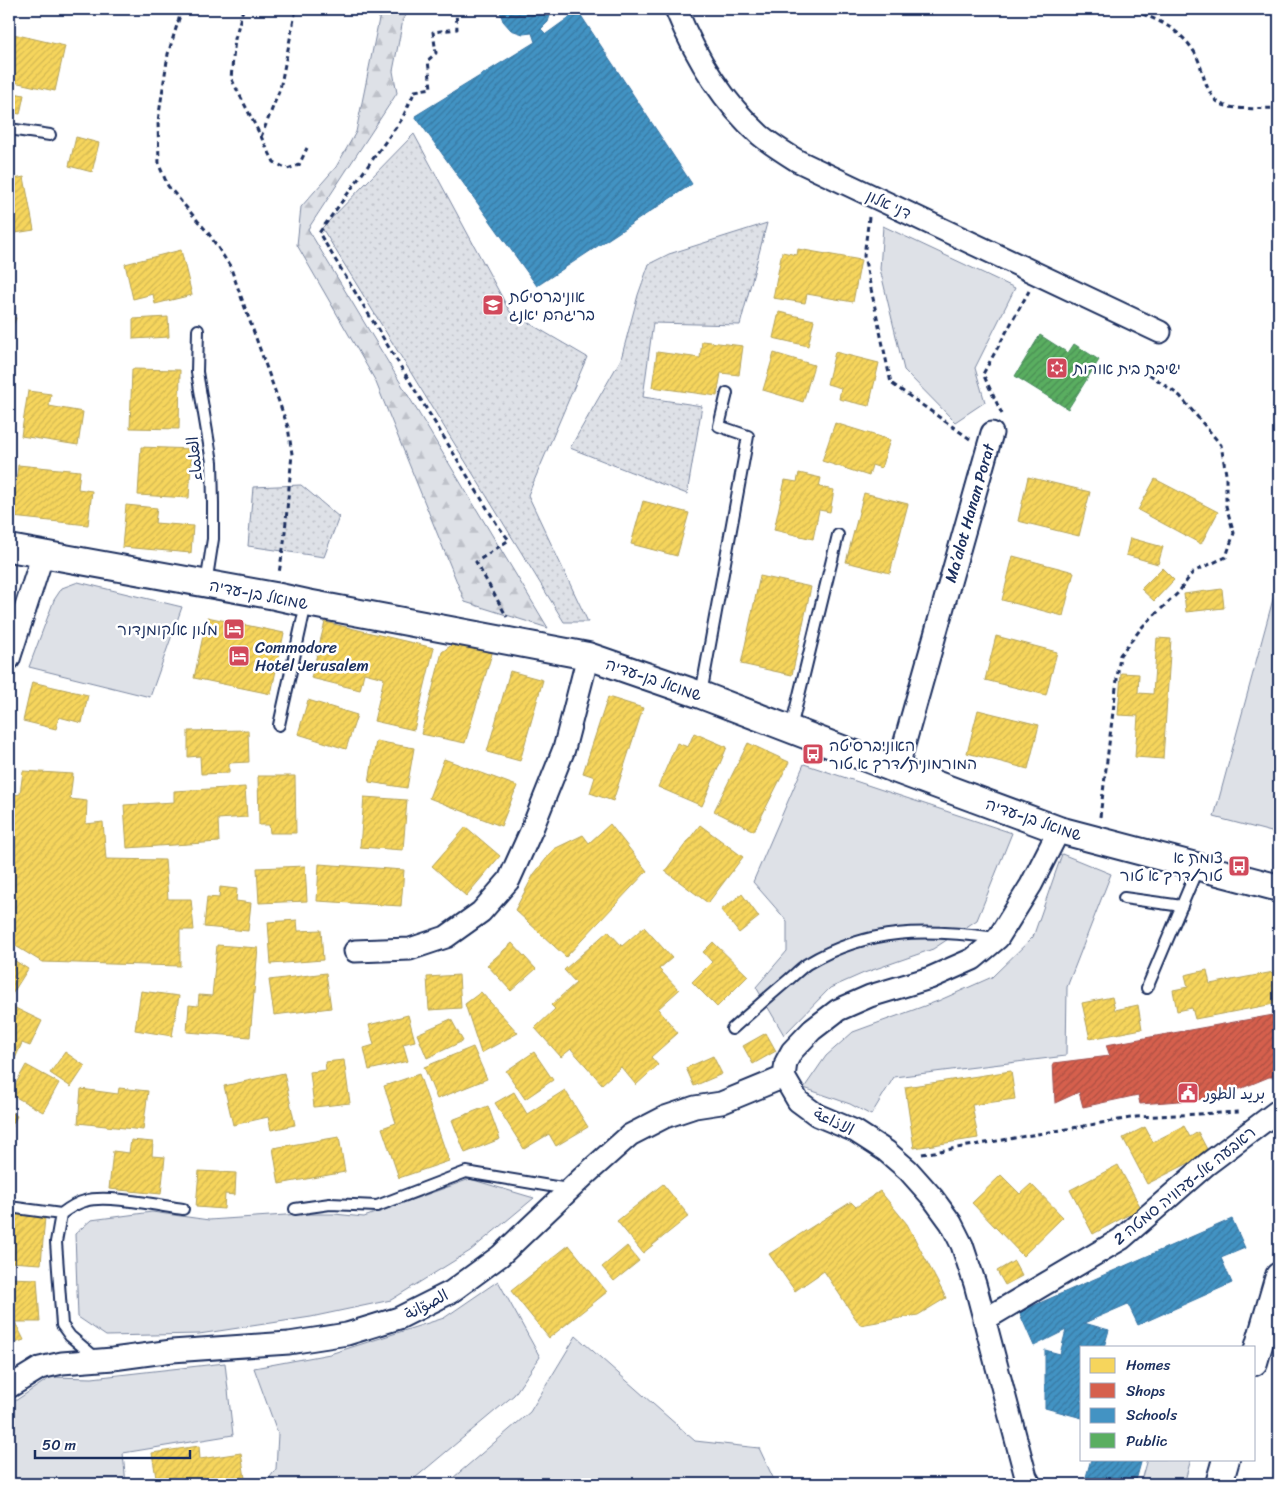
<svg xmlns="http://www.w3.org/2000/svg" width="1288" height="1493" viewBox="0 0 1288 1493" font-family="Sriracha,'Playpen Sans Arabic','Playpen Sans Hebrew',sans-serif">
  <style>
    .grass { fill: #dee1e7; stroke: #7c88a2 }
    .forest { fill: url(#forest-firs); stroke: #7c88a2 }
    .park { fill: url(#park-dots); stroke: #7c88a2 }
    .homes { fill: url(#homes-hatch); stroke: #b4a35d }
    .shops { fill: url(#shops-hatch); stroke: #9e5152 }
    .schools { fill: url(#schools-hatch); stroke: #3775a5 }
    .public { fill: url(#public-hatch); stroke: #478860 }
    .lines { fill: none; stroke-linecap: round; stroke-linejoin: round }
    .service-casing { stroke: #1b2f5e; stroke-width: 14 }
    .minor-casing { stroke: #1b2f5e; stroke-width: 25 }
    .tertiary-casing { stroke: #1b2f5e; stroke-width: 30 }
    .path { stroke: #1b2f5e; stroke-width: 3; stroke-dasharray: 5 4; stroke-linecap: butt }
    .service { stroke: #fff; stroke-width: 10 }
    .minor { stroke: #fff; stroke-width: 21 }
    .tertiary { stroke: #fff; stroke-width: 26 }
    .labels { text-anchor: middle; stroke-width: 5; stroke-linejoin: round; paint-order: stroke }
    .street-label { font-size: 16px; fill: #1b2f5e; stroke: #fff }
    .poi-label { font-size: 16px; fill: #1b2f5e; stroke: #fff; text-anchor: start }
  </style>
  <defs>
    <pattern id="forest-firs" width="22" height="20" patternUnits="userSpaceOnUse" patternTransform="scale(1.25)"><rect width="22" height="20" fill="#dee1e7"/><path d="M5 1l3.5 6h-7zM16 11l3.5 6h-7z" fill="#bec1c9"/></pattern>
    <pattern id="park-dots" width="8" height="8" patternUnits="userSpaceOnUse" patternTransform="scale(1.25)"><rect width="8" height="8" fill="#dee1e7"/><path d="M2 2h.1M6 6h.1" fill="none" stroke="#bec1c9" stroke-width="1.8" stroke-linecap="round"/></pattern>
    <pattern id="homes-hatch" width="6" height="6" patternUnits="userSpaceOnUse" patternTransform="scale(1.25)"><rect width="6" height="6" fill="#f6d55c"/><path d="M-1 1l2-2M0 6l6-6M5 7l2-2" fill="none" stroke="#d2b752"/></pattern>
    <pattern id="shops-hatch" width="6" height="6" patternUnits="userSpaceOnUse" patternTransform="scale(1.25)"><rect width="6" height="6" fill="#d6604d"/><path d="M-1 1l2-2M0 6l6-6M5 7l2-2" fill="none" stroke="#ad5043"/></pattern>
    <pattern id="schools-hatch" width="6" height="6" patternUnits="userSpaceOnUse" patternTransform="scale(1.25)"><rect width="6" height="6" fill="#4393c3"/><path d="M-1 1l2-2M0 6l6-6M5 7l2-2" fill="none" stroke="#3778a2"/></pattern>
    <pattern id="public-hatch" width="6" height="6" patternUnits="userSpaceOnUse" patternTransform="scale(1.25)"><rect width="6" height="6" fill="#5aae61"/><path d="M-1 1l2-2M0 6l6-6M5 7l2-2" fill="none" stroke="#4a8e53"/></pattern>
  </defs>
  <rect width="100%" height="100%" fill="#fff"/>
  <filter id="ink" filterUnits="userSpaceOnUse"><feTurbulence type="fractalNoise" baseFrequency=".02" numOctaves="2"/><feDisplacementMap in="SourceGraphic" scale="10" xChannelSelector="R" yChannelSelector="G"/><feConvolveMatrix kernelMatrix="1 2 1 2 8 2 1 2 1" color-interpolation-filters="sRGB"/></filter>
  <g filter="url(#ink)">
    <!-- grass -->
    <path class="grass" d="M883,226L1015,288L975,368L985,402L955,422L904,370L880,269Z
      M1279,577V834L1214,817Z
      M78,582L182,607L150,697L29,667L54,600L62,588Z
      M804,764L1012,833L977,920L933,949L864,973L830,988L784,1035L756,987L787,951V921L753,882Z
      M1062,854L1111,874L1067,987L1066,1056L894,1077L871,1115L850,1104L804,1088L826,1056L853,1032L938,1001L992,977L1033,937Z
      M470,1179L534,1198L470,1251L391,1300L311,1317L199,1334L106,1336L78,1317L75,1234L91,1220L152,1212L209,1220L301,1214H334L364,1217Z
      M498,1281L540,1357L514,1395L415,1478L403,1484H265L276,1469L278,1434L254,1368L330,1354L444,1318Z
      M576,1336L695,1441L759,1448L776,1484H446L530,1412Z
      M225,1363L233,1435L123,1453L126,1484H9V1405L51,1377L92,1378Z
      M1147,1459H1191L1184,1484H1140Z"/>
    <!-- forest -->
    <path class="forest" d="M381,9H410L403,20L393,71L397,93L308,229L548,628L465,602L375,380L297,245L301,207L336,167L356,132Z"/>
    <!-- park -->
    <path class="park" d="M414,134L510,312L587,357L528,495L588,622H564L322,228Z
      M767,223L740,325L653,323L643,397L702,406L687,494L570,448L621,359L638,295L649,264L669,254Z
      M301,485L339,517L324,557L248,546L253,487Z"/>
    <!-- homes -->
    <path class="homes" d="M9,33L65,46L55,91L9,81Z
      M9,92L24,95L20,114L9,112Z
      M76,137L99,143L92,172L69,166Z
      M24,177L34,230L9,234V180Z
      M798,249L861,260L853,302L807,294L805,303L773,298L782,252L797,255Z
      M181,250L192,295L155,304L153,294L133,299L125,264Z
      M779,312L814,320L808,346L773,338Z
      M9,315L16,318L9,335Z
      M168,317L169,337L133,339V319Z
      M702,341L743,346L739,375L721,373L717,396L652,387L657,352L700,358Z
      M835,352L879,363L869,406L839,399L841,388L827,384Z
      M774,353L814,365L803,402L763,390Z
      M132,369L180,370L179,429L130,428Z
      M28,391L51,394L49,406L83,412L78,445L21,436Z
      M835,423L890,440L881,468L872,465L869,476L822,461Z
      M141,447L192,449L189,498L138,495Z
      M18,465L80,471L78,489L92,491L88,525L12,517Z
      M799,473L821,478L819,487L834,490L830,512L819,510L813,539L774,530L785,480L797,482Z
      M1028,477L1090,492L1079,536L1018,521Z
      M1155,479L1218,512L1201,544L1138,510Z
      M864,493L908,504L890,573L846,562Z
      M643,501L689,513L677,556L631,544Z
      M126,505L157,508L155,523L193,526L191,553L122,547Z
      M1130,538L1163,547L1158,564L1126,555Z
      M1013,556L1074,572L1063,616L1002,600Z
      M1162,568L1174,580L1154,601L1141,589Z
      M760,576L811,587L792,675L741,664Z
      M1222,589L1224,608L1186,612L1184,594Z
      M207,617L284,633L271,694L194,678Z
      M325,622L434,648L414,730L374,721L384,678L364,673L360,690L311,678Z
      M996,636L1057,652L1046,695L985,680Z
      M1157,638L1171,639L1163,759L1135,757L1138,716L1118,715L1121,673L1139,674L1138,693L1153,694Z
      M457,641L493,650L465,743L421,734L442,652Z
      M510,671L543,680L520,761L487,752Z
      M32,682L88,695L82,723L59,717L56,729L23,721Z
      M608,697L643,708L613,801L590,793L595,777L583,773Z
      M308,700L357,715L346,749L298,734Z
      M978,710L1039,725L1028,769L967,753Z
      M248,730L249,762L229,763V773L201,774L200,756L188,757V731Z
      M694,733L727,747L702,806L658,787L677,743L688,747Z
      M376,741L414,748L407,788L369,782Z
      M748,743L789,762L754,831L714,811Z
      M444,759L517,786L501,826L429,798Z
      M23,771L73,774L70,799L87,801L86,824L103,822L106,859L165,860L168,899H191L194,930H180V966L42,962L9,942V796L20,794Z
      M258,776H295L296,833H270L269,825H259Z
      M245,787L247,817L218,819L219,842L127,848L124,805L174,802V791Z
      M364,797L407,800L403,850L360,847Z
      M610,824L647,871L566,957L515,910L534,874L554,849L583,835L589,843Z
      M700,825L743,857L708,903L665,871Z
      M466,827L500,856L466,896L432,866Z
      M319,864L404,870L401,906L317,901Z
      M305,866L307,901L259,903L257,868Z
      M220,887L237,889L236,901L251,903L248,931L204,927L207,897L219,898Z
      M742,894L759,917L739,933L721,910Z
      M297,920L298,931L321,930L323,960L271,964L268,922Z
      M644,927L672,958L659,969L679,990L658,1009L678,1033L651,1057L658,1065L636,1085L621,1067L602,1084L571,1049L561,1057L535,1028L555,1009L551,1005L576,983L564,970L608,931L622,946Z
      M713,942L748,976L717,1007L692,982L712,962L703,952Z
      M512,943L536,969L511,991L487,965Z
      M217,945L258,948L250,1037L187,1032L189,1005L198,1006L199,995L212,996Z
      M9,957L28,969L9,999Z
      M1207,970L1210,984L1279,971V1003L1195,1019L1192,1008L1177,1011L1173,990L1188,987L1185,975Z
      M326,973L331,1008L274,1015L269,980Z
      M459,975L461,1008L429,1010L427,977Z
      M141,991L179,996L172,1036L135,1030Z
      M481,992L518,1033L481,1053L465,1004Z
      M1112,997L1115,1010L1138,1005L1142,1029L1090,1039L1082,1003Z
      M9,1005L42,1021L30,1046L22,1043L9,1072Z
      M408,1015L415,1041L403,1044L408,1061L369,1070L364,1048L374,1045L369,1025Z
      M451,1019L463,1041L427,1058L417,1034Z
      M766,1033L776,1051L753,1064L743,1046Z
      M473,1047L487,1079L437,1099L424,1067Z
      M65,1052L85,1066L71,1087L50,1073Z
      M534,1052L553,1080L525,1099L506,1071Z
      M713,1056L722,1074L694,1086L686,1068Z
      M344,1060L350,1103L314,1107L310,1072L326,1070L325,1062Z
      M26,1065L59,1083L43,1112L10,1094Z
      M1011,1071L1015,1099L972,1105L978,1138L914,1148L905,1087Z
      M284,1073L295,1125L271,1130L268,1117L233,1125L224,1086Z
      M419,1074L449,1161L399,1178L382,1128L396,1123L384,1086Z
      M119,1088L148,1091L143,1130L78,1123L81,1089L118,1094Z
      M565,1090L588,1127L556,1146L549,1134L524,1149L495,1103L514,1092L527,1114Z
      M488,1106L500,1139L465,1153L452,1120Z
      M9,1111L17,1116L9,1131Z
      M1184,1126L1190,1137L1198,1132L1209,1153L1147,1184L1123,1138L1145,1127L1153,1142Z
      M339,1137L345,1172L279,1184L273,1148Z
      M131,1140L153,1142L152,1156L165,1157L161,1194L109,1189L113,1151L129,1153Z
      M1118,1165L1141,1208L1093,1234L1070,1190Z
      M199,1171L236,1173L235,1195L225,1194L224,1209L196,1207Z
      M1001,1175L1020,1194L1031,1184L1063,1217L1023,1256L972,1203Z
      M663,1184L689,1216L643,1253L617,1221Z
      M880,1191L907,1224L946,1298L918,1315L860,1325L824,1271L795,1291L769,1254L851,1202L856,1207Z
      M9,1214L45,1217L41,1264L9,1262Z
      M569,1245L607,1292L549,1338L511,1291Z
      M627,1246L639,1261L614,1281L602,1267Z
      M1014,1261L1022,1276L1005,1285L997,1271Z
      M9,1278L37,1279L40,1322H15L24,1340L9,1345Z
      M199,1446L200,1459L241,1453L246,1484H157L152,1453Z"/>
    <!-- shops -->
    <path class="shops" d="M1279,1014V1077H1269L1218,1098L1140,1104L1138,1095L1083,1107L1079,1092L1055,1103L1053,1063L1110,1056L1106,1045Z"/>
    <!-- schools -->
    <path class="schools" d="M499,9H552L548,22L541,29L546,34L578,11L692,184L537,286L415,116L535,42L532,33L523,34L511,30L503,21Z
      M1232,1219L1245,1248L1221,1258L1232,1283L1138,1325L1128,1304L1084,1323L1109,1330L1104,1347H1082V1418L1045,1408V1350L1060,1354L1066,1330L1034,1346L1019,1312Z
      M1091,1459H1142L1135,1484H1084Z"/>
    <!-- public -->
    <path class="public" d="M1040,335L1068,353L1074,344L1099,360L1068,409L1015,376Z"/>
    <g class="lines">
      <!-- service casing -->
      <g class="service-casing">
        <path id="service" d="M9,129L50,135
          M198,330L197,372L212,462L213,503V539L206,584
          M701,694L748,436L719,426L727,393
          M279,725L306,604
          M791,728L838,535
          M1124,898L1182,906
          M1147,988L1198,867
          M732,1029C750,1013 768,997 787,981C793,976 800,969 807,964C869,927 927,929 996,938
          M9,1207L61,1214
          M295,1209L330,1204L377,1206L466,1172L568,1189
          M96,1358L70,1336L62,1325L56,1242L61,1214C69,1208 76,1203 85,1201C106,1194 160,1206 183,1209"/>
      </g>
      <!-- minor casing -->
      <g class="minor-casing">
        <path id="minor" d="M676,9C695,56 722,101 760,135C772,145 785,153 798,161L1160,332
          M9,659L43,554
          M897,770L992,433
          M355,951L410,949L446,937L481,912L509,880L532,829L564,749L588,656
          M984,1320L1121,1239L1206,1165L1279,1110
          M9,1387L40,1368L62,1363L113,1359L172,1351L289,1343L347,1334L399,1318L451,1292L500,1256L584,1176L630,1135L665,1117L695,1107L721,1103L784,1077
          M1030,1484L1026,1477L975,1284L962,1245L951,1223L932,1197L908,1170L886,1151L855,1131L817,1115L798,1101L784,1077L786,1062L792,1051L812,1030L838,1010L870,996L930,978L973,959L998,938L1031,885L1059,830"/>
      </g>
      <!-- tertiary casing -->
      <g class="tertiary-casing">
        <path id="tertiary" d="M9,548L275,596L307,603L588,656L701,695L897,770L1059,830L1279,888
          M1254,1362L1279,1276
          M1219,1484L1226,1459"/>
      </g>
      <!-- path -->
      <path class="path" d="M182,9L168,54L158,121L159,165L168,186L209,234L230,266L288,427L292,454L284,543L279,573
        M243,9L235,39L231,78L274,162L287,169L299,165L307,148
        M458,9L456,10L457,29L433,32L436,53L428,60L431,88L415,91L402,119L319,233L498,526L509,540L476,562L507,617
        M1125,9C1150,15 1178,27 1193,50C1204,65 1203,94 1221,104C1234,111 1264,108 1279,108
        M261,137L280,89L296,9
        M869,217L864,256L891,383L970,439
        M1002,414L983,374L1029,291
        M1100,817L1120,655L1143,626L1178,593L1193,572L1226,557L1234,533L1226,506V474L1221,445L1180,396L1149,374
        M922,1154L1136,1117L1240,1112"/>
      <!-- service -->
      <use href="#service" class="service"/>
      <!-- minor -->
      <use href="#minor" class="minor"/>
      <!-- tertiary -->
      <use href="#tertiary" class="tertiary"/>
    </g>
  </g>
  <!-- icons -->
  <defs>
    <g id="university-square" transform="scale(1.125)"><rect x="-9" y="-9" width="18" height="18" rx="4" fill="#d1495b" stroke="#fff"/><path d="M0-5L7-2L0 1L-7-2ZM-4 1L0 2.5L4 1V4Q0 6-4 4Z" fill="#fff"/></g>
    <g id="synagogue-square" transform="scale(1.125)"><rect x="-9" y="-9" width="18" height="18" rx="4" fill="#d1495b" stroke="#fff"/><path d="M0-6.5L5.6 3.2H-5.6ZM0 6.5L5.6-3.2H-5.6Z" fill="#fff"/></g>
    <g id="hotel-square" transform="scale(1.125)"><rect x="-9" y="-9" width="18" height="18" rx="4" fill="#d1495b" stroke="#fff"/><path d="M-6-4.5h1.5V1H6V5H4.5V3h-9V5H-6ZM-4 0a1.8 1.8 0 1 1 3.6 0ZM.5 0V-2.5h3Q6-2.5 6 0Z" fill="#fff"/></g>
    <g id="bus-square" transform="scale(1.125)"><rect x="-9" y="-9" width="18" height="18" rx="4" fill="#d1495b" stroke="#fff"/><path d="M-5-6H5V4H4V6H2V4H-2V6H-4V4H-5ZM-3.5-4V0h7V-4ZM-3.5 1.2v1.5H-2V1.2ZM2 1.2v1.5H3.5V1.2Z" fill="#fff"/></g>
    <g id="civic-square" transform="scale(1.125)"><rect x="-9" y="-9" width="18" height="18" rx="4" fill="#d1495b" stroke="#fff"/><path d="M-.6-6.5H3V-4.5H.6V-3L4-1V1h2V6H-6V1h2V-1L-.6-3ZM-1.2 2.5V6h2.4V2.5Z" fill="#fff"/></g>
  </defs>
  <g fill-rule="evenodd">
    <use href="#university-square" x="493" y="305"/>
    <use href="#synagogue-square" x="1057" y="368"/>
    <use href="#hotel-square" x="234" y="629"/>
    <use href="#hotel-square" x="239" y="656"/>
    <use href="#bus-square" x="813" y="754"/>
    <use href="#bus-square" x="1239" y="866"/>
    <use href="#civic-square" x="1188" y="1093"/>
  </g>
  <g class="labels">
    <!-- street labels -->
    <g class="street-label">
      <text transform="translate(889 204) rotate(25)" y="6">דני אלון</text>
      <text transform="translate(194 459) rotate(-96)" y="6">العلماء</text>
      <text transform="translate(969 513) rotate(-74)" y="6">Ma’alot Hanan Porat</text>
      <text transform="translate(259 594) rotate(11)" y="6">שמואל בן-עדיה</text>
      <text transform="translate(654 679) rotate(19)" y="6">שמואל בן-עדיה</text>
      <text transform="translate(1034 819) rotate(19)" y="6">שמואל בן-עדיה</text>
      <text transform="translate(834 1121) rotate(26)" y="6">الاذاعة</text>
      <text transform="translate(1184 1185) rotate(-39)" y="6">ראבעה אל-עדוויה סמטה 2</text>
      <text transform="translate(426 1304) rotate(-28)" y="6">الصوّانة</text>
    </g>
    <!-- poi labels -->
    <g class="poi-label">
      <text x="509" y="302">אוניברסיטת<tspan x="509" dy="18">בריגהם יאנג</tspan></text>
      <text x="1073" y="374">ישיבת בית אורות</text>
      <text x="218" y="635" text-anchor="end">מלון אלקומנדור</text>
      <text x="255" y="653">Commodore<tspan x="255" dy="18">Hotel Jerusalem</tspan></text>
      <text x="829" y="751">האוניברסיטה<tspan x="829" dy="18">המורמונית/דרך א טור</tspan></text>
      <text x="1223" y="863" text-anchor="end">צומת א<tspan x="1223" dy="18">טור/דרך א טור</tspan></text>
      <text x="1204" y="1099">بريد الطور</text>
    </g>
  </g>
  <!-- margin -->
  <rect width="1288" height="1493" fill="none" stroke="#fff" stroke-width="30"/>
  <rect x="15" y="15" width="1258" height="1463" fill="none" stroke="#1b2f5e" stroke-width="2" filter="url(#ink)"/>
  <!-- legend -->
  <rect x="1080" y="1346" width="175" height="115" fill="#ffffff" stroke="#a4acbf"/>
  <rect x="1090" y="1358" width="25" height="15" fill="#f6d55c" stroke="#a4acbf"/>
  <text x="1126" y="1370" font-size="15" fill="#1b2f5e">Homes</text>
  <rect x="1090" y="1383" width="25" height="15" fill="#d6604d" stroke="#a4acbf"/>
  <text x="1126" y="1396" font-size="15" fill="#1b2f5e">Shops</text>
  <rect x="1090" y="1408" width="25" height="15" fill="#4393c3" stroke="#a4acbf"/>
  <text x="1126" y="1420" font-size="15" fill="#1b2f5e">Schools</text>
  <rect x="1090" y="1433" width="25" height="15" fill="#5aae61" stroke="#a4acbf"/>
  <text x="1126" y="1446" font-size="15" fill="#1b2f5e">Public</text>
  <!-- scale -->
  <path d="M35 1450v8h155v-8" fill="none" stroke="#1b2f5e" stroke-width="2.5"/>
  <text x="42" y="1450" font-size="15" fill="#1b2f5e" stroke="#ffffff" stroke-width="4" paint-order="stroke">50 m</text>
</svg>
